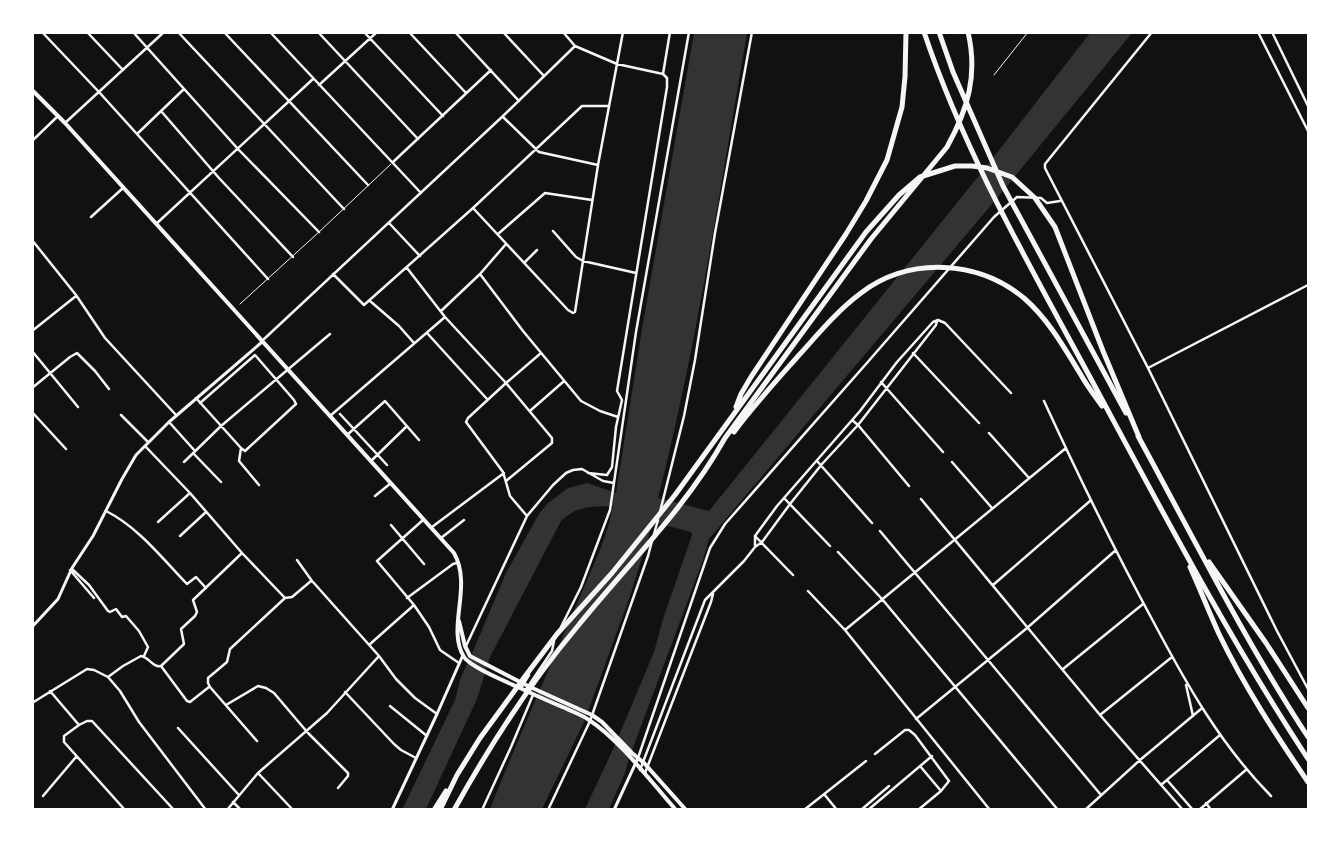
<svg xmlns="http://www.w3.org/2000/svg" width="1341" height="842" viewBox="0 0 1341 842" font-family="'Source Sans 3',sans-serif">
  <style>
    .water { fill: #333 }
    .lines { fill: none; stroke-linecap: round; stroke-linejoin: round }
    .service { stroke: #f5f5f5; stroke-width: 1 }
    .minor { stroke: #f5f5f5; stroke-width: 2.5 }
    .tertiary { stroke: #f5f5f5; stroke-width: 3 }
    .secondary { stroke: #f5f5f5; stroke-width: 4 }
    .motorway { stroke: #f5f5f5; stroke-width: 5 }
  </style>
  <rect width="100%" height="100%" fill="#111"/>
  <!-- water -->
  <path class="water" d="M694,33H747C720,188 697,345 658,498L709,511L989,163L1090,33H1132L1003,191L709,539L703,560L628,761L625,773L609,809H585L615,745L654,652L663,619L692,535L691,532L653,522L630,596L584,722L542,809H490C517,741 547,674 576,606C589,574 607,540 613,506C591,507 578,505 561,521L490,657L477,699L426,809L402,810L455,700L461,677L474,649L506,573L539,514L547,504L568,488L587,483L616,493L643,323Z"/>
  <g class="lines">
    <!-- service -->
    <path class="service" d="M994,75L1028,32
      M240,304L319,232L391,164"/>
    <!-- minor -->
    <path class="minor" d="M42,32L99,92L268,279
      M87,32L123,70
      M133,32L238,149L319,232
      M178,32L344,209
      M224,32L368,185
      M270,32L421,193
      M318,32L418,139
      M364,32L443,116
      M409,32L466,93
      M455,32L519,101
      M503,32L544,76
      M563,32L575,46L617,64L663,74
      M1152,32L1045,164V168L1148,368L1277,631L1308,689
      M1258,32L1308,131
      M1272,32L1308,106
      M319,85L377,32
      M161,111L219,178L293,257
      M503,117L539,152L598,165
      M65,123L164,32
      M137,134L184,89
      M32,141L58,116
      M393,162L491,70
      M473,208L568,310L573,313L575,312L598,165L623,32
      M91,217L123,188
      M389,223L420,256
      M156,224L313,79
      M553,231L576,257L583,261L636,273
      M498,234L545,193L592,200
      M32,240L76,295L105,338L176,415
      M524,263L537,250
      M407,268L445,317L506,383L552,438V443L506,481
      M333,274L364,305L473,208L582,106H609
      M480,274L523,331L581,401L600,411L618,417
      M370,301L399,326L414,343
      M441,311L480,274L506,244
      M32,331L76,296
      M427,333L487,399
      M263,340L503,116L575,46
      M32,351L78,407
      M913,353L979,423
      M1148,368L1308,285
      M881,382L943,452
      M32,388L70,357L77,353L95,371L109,389
      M196,398L241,448L245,451L296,404L294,400L255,355L200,403
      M1044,401C1078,475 1114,549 1153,621C1187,685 1220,744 1271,796
      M531,410L563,382
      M32,412L66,449
      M340,414L387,465
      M121,415L148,442
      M330,416L445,317
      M852,420L858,425L909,486
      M169,422L195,451
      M989,433L1029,478
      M347,435L385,401L419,440
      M145,446L190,493L242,553L285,598
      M241,448L239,461L259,485
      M193,453L221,482
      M371,461L407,426
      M817,461L872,523
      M184,462L221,426L330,334
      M952,462L992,508
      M588,473L607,475L612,467L616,427L622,400L617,391L667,87V78L663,74L670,32
      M375,496L391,483
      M784,498L830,546
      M921,499L1100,715L1183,810
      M106,511C138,527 162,558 187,584L196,577L206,588
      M660,512L684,416L695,360L715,233L752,32
      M527,516L510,496L503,472L466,422L468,418L506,383L541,353
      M423,520L377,561L414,605L429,627L440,650L459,663
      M158,522L190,493
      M391,525L424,564
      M432,527L504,473
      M880,531L1101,795
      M654,534L658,520
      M180,536L206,512
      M755,536L793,575
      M441,538L464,520
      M755,547V536L777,506L860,411L897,362L933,322L938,320L945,323L1011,393
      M838,552L882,599L1058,810
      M297,560L312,581
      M72,569L89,585L108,611L110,612L116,609L122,617L126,616L139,631L148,647L144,656
      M70,570L94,598
      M993,585L1090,501
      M808,591L845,630L990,810
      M285,598L292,597L311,581L313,582L379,656L396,679L415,698L437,714
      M407,598L453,564L457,563
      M561,627L581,587L610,510L636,332L689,32
      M845,630L1066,448
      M369,645L414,605
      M466,646L527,516L553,485L566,473L573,470L582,469L603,481L614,483
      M161,666L187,701L190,702L209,687
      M1063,669L1143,604
      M108,677L120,691L139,722L206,810
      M1186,685L1193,716
      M521,688L529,675
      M50,691L79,725L64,736V742L125,810
      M525,691L552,651L554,641
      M345,692L394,744L401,750L416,758
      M32,703L87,669L94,670L108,677L123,666L141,656C149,657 153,668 161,666L184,644L181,629L195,616L197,612L193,600L242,553
      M226,705L258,686L266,688L274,693L308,733L348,773V776L338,788
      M390,706L427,736
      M1100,715L1172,657
      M916,719L1027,628L1116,550
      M79,725L87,721H92L174,810
      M178,728L238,794
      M257,741L210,687L208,683V678L227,662L230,649L285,598
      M875,754L905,730H909L915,735L949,781L941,791L918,810
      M638,758L710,548L725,524L866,364L994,217L1017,197L1041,198L1047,203L1060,201
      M920,766L941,791
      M640,770L705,600L744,561L755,547L762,542L790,504L822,464L858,425L936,325L937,321
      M258,773L293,810
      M645,773L711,602L713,594
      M1167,780L1193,810
      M1161,785L1220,735
      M824,794L837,810
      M43,796L76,757
      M233,802L241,810
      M1206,803L1211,810
      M227,810L258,773L327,713L379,656
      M482,810L511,747L533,695
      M548,810L590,721L648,556L652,541
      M804,810L866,761
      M861,810L889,786
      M868,810L932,756
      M1085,810L1140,760L1201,709
      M1199,810L1247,769"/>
    <!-- tertiary -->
    <path class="tertiary" d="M32,627L58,599L72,568L93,536L122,479L136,455L169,422L262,342
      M392,810L437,714L463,655
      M614,810L638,758"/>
    <!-- secondary -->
    <path class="secondary" d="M32,90L65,123L454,553C473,587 446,628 464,657C470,667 507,682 520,688C535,695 550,702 565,708C573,712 582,715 589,720C620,740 651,782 676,810
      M459,621L465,646L470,656L528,686L592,715L602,722L632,753L644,763L686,810"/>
    <!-- motorway -->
    <path class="motorway" d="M924,32C965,154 1030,266 1091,379C1160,507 1228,637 1308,759
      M939,32L953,72L1003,186L1126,413
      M736,407L741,394L751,377L846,234L866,201L887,160L902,107L905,77L906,32
      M734,432C754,405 777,380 800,354C819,333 838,310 861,293C910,256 979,260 1025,299C1048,319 1065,349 1081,375C1087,386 1095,396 1102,406
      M1138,436C1193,537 1245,641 1308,737
      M1209,562L1266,643L1308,708
      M1190,567C1200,589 1209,612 1219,634C1244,686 1276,735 1308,782
      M434,810L446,791
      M440,810L457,775L480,738L526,675L557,634L612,573L675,495L866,232L899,195L920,177L955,166H972L987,168L1012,177L1035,198L1055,227L1103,351L1139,437
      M454,810C490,745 530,683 577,627C627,565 686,508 725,438L871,239L947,147C968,109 978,75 968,32"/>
  </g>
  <!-- border -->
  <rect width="1341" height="842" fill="none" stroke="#ffffff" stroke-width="68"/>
</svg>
